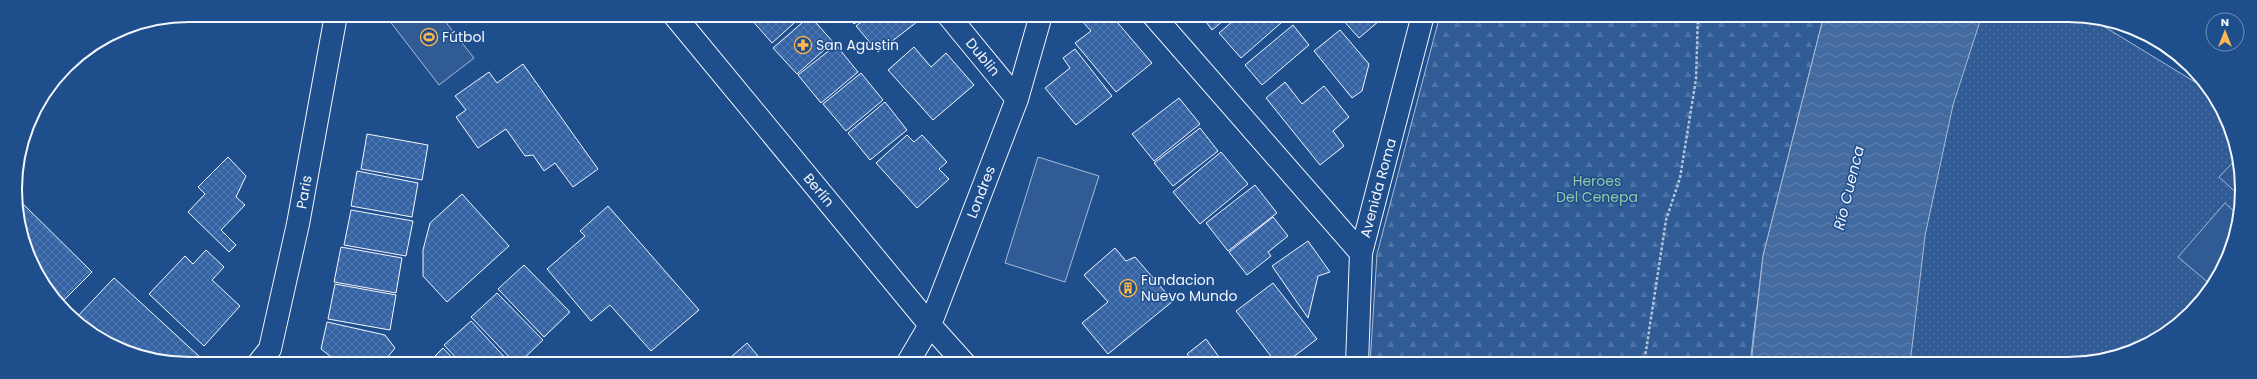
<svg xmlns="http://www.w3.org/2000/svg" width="2257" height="379" viewBox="0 0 2257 379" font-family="Poppins,sans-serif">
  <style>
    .grass { fill: url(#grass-dots); stroke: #a8bbd7 }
    .forest { fill: url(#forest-firs); stroke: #a8bbd7 }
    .built { fill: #305b95; stroke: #a8bbd7 }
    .water { fill: url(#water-waves); stroke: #a8bbd7 }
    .building { fill: url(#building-cross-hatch); stroke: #f2f6ff }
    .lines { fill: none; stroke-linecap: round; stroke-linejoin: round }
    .street-casing { stroke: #f2f6ff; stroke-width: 24 }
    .path { stroke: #b3c4dc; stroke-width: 2.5; stroke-dasharray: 3 2; stroke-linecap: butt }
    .street { stroke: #1f4e8c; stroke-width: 22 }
    .labels { text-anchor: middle; stroke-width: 3; stroke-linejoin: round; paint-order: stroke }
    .poi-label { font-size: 14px; fill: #f2f6ff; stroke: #1f4e8c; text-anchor: start }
    .street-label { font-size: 14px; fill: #f2f6ff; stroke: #1f4e8c }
    .park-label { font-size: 14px; fill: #97c8a6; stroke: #1f4e8c }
    .water-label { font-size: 15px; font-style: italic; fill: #f2f6ff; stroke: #1f4e8c }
    .rim { fill: none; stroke: #f2f6ff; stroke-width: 2 }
  </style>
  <defs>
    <pattern id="grass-dots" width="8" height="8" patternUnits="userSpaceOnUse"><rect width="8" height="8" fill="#305b95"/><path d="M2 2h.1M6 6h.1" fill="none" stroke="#4e73a5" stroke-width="1.8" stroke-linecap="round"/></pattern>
    <pattern id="forest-firs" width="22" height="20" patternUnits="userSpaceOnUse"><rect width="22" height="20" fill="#305b95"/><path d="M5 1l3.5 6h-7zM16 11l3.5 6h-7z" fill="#4e73a5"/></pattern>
    <pattern id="water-waves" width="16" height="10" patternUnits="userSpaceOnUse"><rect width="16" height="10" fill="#446ba0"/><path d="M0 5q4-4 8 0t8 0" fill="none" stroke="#5f81ae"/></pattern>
    <pattern id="building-cross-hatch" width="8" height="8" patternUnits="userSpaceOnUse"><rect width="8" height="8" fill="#3563a3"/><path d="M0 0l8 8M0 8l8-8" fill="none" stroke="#537ab1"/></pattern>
  </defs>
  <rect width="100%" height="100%" fill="#1f4e8c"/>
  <!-- grass -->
  <path class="grass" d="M1933,15H2079L2090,18L2208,90L2233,134L2242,201L2224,266L2191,313L2144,346L2079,364H1881Z"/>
  <!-- forest -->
  <path class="forest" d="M1440,15H1824L1763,256L1750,364H1370L1377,254Z"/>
  <!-- built -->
  <path class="built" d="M385,15H440L474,58L439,85Z
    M1038,157L1099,176L1065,282L1005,263Z
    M2236,159L2241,197L2219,177Z
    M2225,203L2238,215L2224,266L2211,285L2178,257Z"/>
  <!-- water -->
  <path class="water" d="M1824,15H1982L1953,105L1925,236L1910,364H1751L1763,256Z"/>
  <!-- building -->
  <path class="building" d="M753,15H803L772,43L750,18Z
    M847,15H866L854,24Z
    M871,15H912L917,22L878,52L856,26Z
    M1089,15H1111L1152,63L1116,92L1075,43L1091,31L1082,21Z
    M1201,15H1230L1212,30Z
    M1240,15H1276L1282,22L1241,58L1219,33Z
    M1347,15H1386L1359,38L1342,19Z
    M810,16L833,42L797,74L773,48Z
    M1293,25L1309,45L1262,85L1245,65Z
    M1340,30L1369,64L1362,91L1352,98L1314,51Z
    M836,45L858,72L821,103L798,75Z
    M914,47L931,67L946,53L974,85L933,120L888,70Z
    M1075,49L1112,96L1076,125L1045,88L1070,68L1063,58Z
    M523,64L598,169L573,187L555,163L544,171L533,155L525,156L506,129L478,148L456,117L466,110L455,96L489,72L497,83Z
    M861,73L883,100L846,131L823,104Z
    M1285,82L1302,104L1324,86L1349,117L1333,131L1344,146L1320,165L1266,98Z
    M1179,98L1200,124L1154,161L1132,134Z
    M885,102L907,130L870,160L848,133Z
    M1200,128L1218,151L1173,186L1154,163Z
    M367,134L428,145L422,180L361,169Z
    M907,135L914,142L922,135L947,162L939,169L949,179L917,208L876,163Z
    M1221,152L1248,184L1200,224L1173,192Z
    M228,157L246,176L236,197L245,205L221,230L236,245L229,252L188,212L205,194L198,187Z
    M357,171L418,183L412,217L351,206Z
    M1255,185L1277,213L1228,251L1206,223Z
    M462,194L509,246L447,302L423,276V250L430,223Z
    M18,199L92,272L59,305L24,246Z
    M608,206L699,310L651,351L610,305L591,321L547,269L585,236L580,231Z
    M351,210L413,221L406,256L344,245Z
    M1273,217L1288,236L1268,252L1271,256L1247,275L1229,252Z
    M1308,241L1330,272L1318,276L1308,318L1272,266Z
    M341,247L402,258L396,293L334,282Z
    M1115,248L1126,261L1135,257L1173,301L1108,354L1082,323L1108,302L1084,275Z
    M206,250L224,267L212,280L240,306L204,346L149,294L185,256L193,264Z
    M524,265L570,312L544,337L498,289Z
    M114,278L201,358L195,364H178L112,346L76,318Z
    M1273,283L1317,339L1284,364H1277L1236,311Z
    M335,284L396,295L390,330L328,319Z
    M497,293L543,340L518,364H516L471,317Z
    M471,321L511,364H462L444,345Z
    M327,322L385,335L395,348L382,364H340L321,349Z
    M1206,339L1224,364H1191L1193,362L1187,354Z
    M747,343L765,364H723Z
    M443,348L458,364H427Z"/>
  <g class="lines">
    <!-- street casing -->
    <g class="street-casing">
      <path id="street" d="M674,15L930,325L965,364
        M948,15L1017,99
        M1153,15L1361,253
        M258,364L270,349L298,224L336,15
        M907,364L930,325L1017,99L1041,15
        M1357,364L1361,253L1423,15"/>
    </g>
    <!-- path -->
    <path class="path" d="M1644,364L1666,220L1680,178L1696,79L1698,15"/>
    <!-- street -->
    <use href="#street" class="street"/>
  </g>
  <!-- icons -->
  <defs>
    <g id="stadium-ring" transform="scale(0.9)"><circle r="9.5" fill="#1f4e8c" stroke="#ffb74d" stroke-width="1.5"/><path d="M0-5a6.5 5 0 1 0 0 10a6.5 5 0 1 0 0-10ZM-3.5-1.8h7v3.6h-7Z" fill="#ffb74d"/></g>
    <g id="pharmacy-ring" transform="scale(0.9)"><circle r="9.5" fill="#1f4e8c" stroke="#ffb74d" stroke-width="1.5"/><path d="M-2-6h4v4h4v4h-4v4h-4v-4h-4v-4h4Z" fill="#ffb74d"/></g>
    <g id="building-ring" transform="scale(0.9)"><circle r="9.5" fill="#1f4e8c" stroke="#ffb74d" stroke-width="1.5"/><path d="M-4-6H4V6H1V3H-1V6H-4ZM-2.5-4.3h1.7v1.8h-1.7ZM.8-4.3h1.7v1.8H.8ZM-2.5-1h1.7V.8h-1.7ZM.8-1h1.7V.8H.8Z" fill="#ffb74d"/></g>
  </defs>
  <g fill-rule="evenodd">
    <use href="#stadium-ring" x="429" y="37"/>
    <use href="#pharmacy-ring" x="803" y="45"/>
    <use href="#building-ring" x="1128" y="288"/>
  </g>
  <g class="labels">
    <!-- poi labels -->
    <g class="poi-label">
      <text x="442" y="42">Fútbol</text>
      <text x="816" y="50">San Agustin</text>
      <text x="1141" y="285">Fundacion<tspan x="1141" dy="16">Nuevo Mundo</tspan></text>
    </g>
    <!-- street labels -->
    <g class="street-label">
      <text transform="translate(983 57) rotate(50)" y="5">Dublin</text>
      <text transform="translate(1378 188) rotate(-75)" y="5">Avenida Roma</text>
      <text transform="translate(819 190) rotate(50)" y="5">Berlín</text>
      <text transform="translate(304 192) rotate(-80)" y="5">Paris</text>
      <text transform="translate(981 192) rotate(-69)" y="5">Londres</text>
    </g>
    <!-- park labels -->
    <g class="park-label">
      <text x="1597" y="186">Heroes<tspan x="1597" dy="16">Del Cenepa</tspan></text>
    </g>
    <!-- water labels -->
    <g class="water-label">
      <text transform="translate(1849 188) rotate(-76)" y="5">Río Cuenca</text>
    </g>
  </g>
  <!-- crop -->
  <path d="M0 0H2257V379H0ZM189 22H2068A167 167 0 0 1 2235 189V190A167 167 0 0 1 2068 357H189A167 167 0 0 1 22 190V189A167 167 0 0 1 189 22Z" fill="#1f4e8c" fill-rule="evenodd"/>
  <path class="rim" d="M189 22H2068A167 167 0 0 1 2235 189V190A167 167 0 0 1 2068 357H189A167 167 0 0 1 22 190V189A167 167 0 0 1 189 22Z"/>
  <!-- north arrow -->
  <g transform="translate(2225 32)"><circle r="19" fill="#1f4e8c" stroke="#7391ba"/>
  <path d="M0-3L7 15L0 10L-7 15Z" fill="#ffb74d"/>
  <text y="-6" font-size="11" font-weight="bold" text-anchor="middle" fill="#f2f6ff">N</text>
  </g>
</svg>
